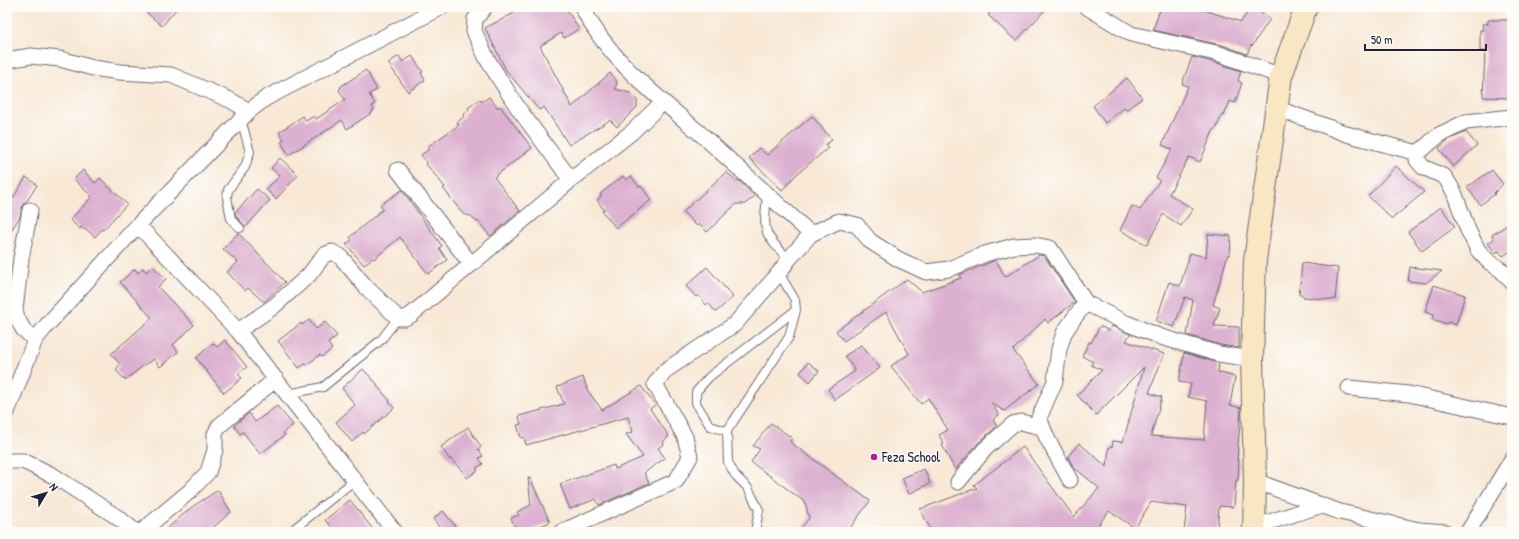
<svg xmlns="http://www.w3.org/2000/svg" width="1519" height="539" viewBox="0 0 1519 539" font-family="'Patrick Hand',sans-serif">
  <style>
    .building { fill: #dcb0d0 }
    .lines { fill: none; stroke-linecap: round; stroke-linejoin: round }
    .lane-casing { stroke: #6d6771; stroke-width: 10 }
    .street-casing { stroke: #6d6771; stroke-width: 17 }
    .secondary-casing { stroke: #6d6771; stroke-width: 24 }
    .lane { stroke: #fff; stroke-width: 8 }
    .street { stroke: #fff; stroke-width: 15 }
    .secondary { stroke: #f9e7c3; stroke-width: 22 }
    .poi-dot { fill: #b5179e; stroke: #fdfcf7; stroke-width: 1.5 }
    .labels { text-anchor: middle; stroke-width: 3; stroke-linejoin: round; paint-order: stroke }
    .poi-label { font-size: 14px; fill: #22223b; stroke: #fdfcf7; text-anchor: start }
  </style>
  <rect width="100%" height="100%" fill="#fdfcf7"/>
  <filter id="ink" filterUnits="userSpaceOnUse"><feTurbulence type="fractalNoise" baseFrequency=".025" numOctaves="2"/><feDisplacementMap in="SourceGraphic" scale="8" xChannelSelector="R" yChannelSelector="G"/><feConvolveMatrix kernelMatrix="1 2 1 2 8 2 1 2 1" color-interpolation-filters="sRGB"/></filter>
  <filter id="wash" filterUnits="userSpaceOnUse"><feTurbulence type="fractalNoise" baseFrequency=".012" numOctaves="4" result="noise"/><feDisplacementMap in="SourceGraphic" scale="16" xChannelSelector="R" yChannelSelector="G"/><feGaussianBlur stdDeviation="0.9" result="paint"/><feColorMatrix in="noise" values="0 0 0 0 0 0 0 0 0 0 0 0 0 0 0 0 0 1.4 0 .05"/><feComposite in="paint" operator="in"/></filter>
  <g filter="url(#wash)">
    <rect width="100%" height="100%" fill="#f8e8d5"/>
    <g id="blocks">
      <!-- building -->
      <path class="building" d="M140,7H178L162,26Z
        M526,7H565L579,29L564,38L561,33L540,46L572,107L610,73L617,82L615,89L630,93L637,100V107L617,127L610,120L569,145L544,107L539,110L506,70L485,28Z
        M995,7H1048L1016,41L988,15Z
        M1161,7H1195L1241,22L1251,7L1270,19L1252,46L1251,45L1247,54L1222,45L1153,30Z
        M1488,20H1512V98L1483,97L1485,51H1480V30H1483L1482,24H1488Z
        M399,56L403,62L412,56L423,72L421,73L425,80L408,92L388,63Z
        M1192,57L1217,63L1241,71L1238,81L1242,83L1235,103L1230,101L1224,116L1222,115L1216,129H1214L1200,162L1189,157L1169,194L1193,209L1181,226L1163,214L1147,245L1120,230L1132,206L1140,210L1160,180L1156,178L1172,149L1162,145L1188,86L1182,84Z
        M366,70L377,90L369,94L375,104L372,106L374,110L372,111L373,112L347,129L342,120L289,155L281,142L284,140L279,132L303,116L306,121L314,116L316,119L345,100L339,90L341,88L340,87Z
        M1127,78L1142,98L1126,110L1124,108L1105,123L1093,106Z
        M489,97L498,108L500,106L532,148L494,177L520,211L490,236L478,221L477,222L471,216L463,214L443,188L445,187L426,164L427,162L421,155L429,149L427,147L459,125L457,122L465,116L463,114L469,110L468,108L480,99L482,102Z
        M812,116L832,140L825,145L828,148L797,174L782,190L749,158L759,148L767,155Z
        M1466,132L1477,145L1453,167L1439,148L1448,140Z
        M280,158L298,175L276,199L266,189L280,176L271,168Z
        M1396,166L1424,192L1392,219L1368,196Z
        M83,170L95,183L100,178L127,204L103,230L102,229L95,237L86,229L85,230L81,227L80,229L70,220L92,197L74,179Z
        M1492,170L1503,184L1494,193L1495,194L1480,205L1467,187Z
        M726,172L737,181L738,180L755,196L745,204H736L707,232L699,224L697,226L683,212Z
        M623,176L626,180L631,176L639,187L641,186L651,200L616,228L602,211L604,210L597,200L601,196L600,194Z
        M26,177L37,185L27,201L23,204L20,217L7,236V205L8,206Z
        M257,189L270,200L246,227L236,216L235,213Z
        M402,190L442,246L439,248L447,260L428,274L400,237L374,259L372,258L364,265L346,244L352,240L350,237L383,209L380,205Z
        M1441,207L1455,227L1422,251L1408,232Z
        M1512,222V250L1503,256L1499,251L1495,253L1488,243L1494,239L1492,235Z
        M238,233L285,282L264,302L248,288L245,291L227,272L238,262L223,249Z
        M1208,234L1231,236L1230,255L1228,254L1213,305L1220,308L1214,326L1239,327V348L1221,345L1187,335L1193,300L1185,297L1174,327L1156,321L1169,282L1180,286L1190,253L1206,257Z
        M1039,255L1044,256L1075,302L1048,323L1045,319L1013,350L1039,384L1004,411L991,403L999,415L993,420L997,426L978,443L955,470L942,445L944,444L939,435L948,430L928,398L921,404L891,366L909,354L886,312L844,341L836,331L907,279L922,292L961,278L959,275L964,273L996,260L1005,277Z
        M1302,263L1338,268L1335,300L1303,297V295H1299Z
        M153,266L166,279L158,287L194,325L173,345L178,352L160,367L154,359L149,363L148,362L125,380L116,370L120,364L111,354L152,318L120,282L135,269L138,273L143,268L146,272Z
        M707,267L733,297L716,312L708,303L706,305L698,295L696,297L686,286Z
        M1410,267L1442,271L1426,283L1408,281Z
        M1434,285L1465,295L1456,325L1448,322L1447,324L1432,319L1434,315L1425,312Z
        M309,320L316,329L325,322L337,336L328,343L332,349L322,357L320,355L306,365L305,364L299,368L278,341L301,323L302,325Z
        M1100,326L1109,331L1112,326L1130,334L1126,341L1164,354L1149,393L1162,397L1151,436L1204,440L1207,401L1188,397L1191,384L1179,382L1184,353L1219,363L1218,372L1235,377L1230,405L1241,408L1237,460H1239L1238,480H1236L1234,507L1219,506L1217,532H1184L1187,507L1151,502L1135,528L1109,511L1093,532H932L920,509L977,488L974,485L1023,447L1074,517L1099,488L1076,469L1075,470L1068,457L1079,443L1107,467L1109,447H1112L1113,441L1123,442L1144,367L1096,415L1077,395L1102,370L1091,365L1093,362L1082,356L1089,342L1091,343Z
        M225,340L247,367L238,374L242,378L224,393L196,358L213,343L217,347Z
        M861,345L880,368L835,400L828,389L855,371L845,356Z
        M808,362L819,371L810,382L800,373Z
        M363,369L378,385L377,386L390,401L389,402L394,408L364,434L363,432L352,442L336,422L355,405L342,388Z
        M583,377L588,391L602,410L641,386L655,405L650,409L669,436L663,442L664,444L658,448L665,458L644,473L649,483L599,505L596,499L570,509L560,484L614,465L615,469L643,457L626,434L633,432L628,417L526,445L524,437L521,438L517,425L521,424L519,416L564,404L557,387Z
        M277,406L293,425L283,433L285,435L260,454L243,432L240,434L234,426L249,413L255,422Z
        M771,423L792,438L790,442L870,501L847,532H798L809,518L805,502L751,462L760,449L753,446Z
        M468,427L481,447L478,449L483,456L479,458L483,464L476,468L478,470L467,478L456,463L455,464L451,459L450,460L441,447Z
        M924,469L930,483L909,494L902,478Z
        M528,478H530L550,522L527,532H517L511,518L519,515L517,512L531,505Z
        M218,490L231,512L208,532H163L192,507Z
        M350,500L375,532H336L325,520Z
        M443,511L460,532H443L433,519Z"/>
    </g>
  </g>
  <g filter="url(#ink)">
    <use href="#blocks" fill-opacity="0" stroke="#6d6771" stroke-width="1"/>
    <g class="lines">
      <!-- lane casing -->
      <g class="lane-casing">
        <path id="lane" d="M767,194C764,230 761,233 789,259
          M240,228L231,219L227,197L228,190L245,167L250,152L241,119
          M288,394L323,387L381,340L398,318
          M727,431L710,426L696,403V392L709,377L796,310
          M290,532L355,480
          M755,532L759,510L748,488L735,475L728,462L727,431L789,337L796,310L795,300L779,273"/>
      </g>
      <!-- street casing -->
      <g class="street-casing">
        <path id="street" d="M485,7L475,19L474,31L487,59L518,108L571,180
          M1087,7L1131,34L1220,54L1281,76
          M7,60L31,56L60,59L93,68L120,72L171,75L230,100L249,111
          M1276,108L1350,135L1418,153
          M1512,117L1466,122L1439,135L1418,153L1417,160L1423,167L1445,177L1454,192L1468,230L1478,250L1488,261L1501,270L1512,282
          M398,170L471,264
          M30,210L21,259L15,309L17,318L23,329L35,340
          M138,225L238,331L395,532
          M811,234L839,221L857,225L870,241L898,259L926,272L949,269L985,254L1014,246L1035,245L1050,248L1086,303L1126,323L1161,337L1219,354L1252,359
          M238,331L273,307L309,275L324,255L332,252L340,256L366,287L398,318H405L411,315L571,180L632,132L663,102
          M1349,388L1409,394L1512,417
          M7,412L35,340L47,325L138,225L249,111L266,98L442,7
          M7,461H23L54,476L117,517L136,532
          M1070,480L1047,438L1039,418L1055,381L1059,349L1064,333L1074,318L1086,303
          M1255,481L1340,512L1419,530L1445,532
          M958,482L985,449L1013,424L1021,422L1041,427
          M1254,527L1322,505
          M141,532L190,491L208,472L215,450V434L219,426L276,379
          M561,532L676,481L690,457L685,437L655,384L666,370L735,324L779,273L789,259L811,234C775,201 738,168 702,135C658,97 608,60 582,7
          M1468,532L1512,459"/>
      </g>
      <!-- secondary casing -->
      <g class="secondary-casing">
        <path id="secondary" d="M1254,532L1255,481L1252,359L1255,260L1281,76L1306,7"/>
      </g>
      <!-- lane -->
      <use href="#lane" class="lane"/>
      <!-- street -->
      <use href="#street" class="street"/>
      <!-- secondary -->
      <use href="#secondary" class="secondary"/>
    </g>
  </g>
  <!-- markers -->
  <circle class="poi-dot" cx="874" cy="457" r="4"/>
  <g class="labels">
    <!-- poi labels -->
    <g class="poi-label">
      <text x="882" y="462">Feza School</text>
    </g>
  </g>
  <!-- margin -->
  <rect width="1519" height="539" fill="none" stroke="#fdfcf7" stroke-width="24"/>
  <!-- north arrow -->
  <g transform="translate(46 493) rotate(52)" stroke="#fdfcf7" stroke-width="3" paint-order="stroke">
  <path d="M0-3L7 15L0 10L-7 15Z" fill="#22223b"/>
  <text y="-6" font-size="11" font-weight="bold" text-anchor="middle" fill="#22223b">N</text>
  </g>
  <!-- scale -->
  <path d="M1365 44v6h121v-6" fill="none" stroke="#22223b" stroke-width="2"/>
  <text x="1371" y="44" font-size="12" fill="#22223b" stroke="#fdfcf7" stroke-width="3" paint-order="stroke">50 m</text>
</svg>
